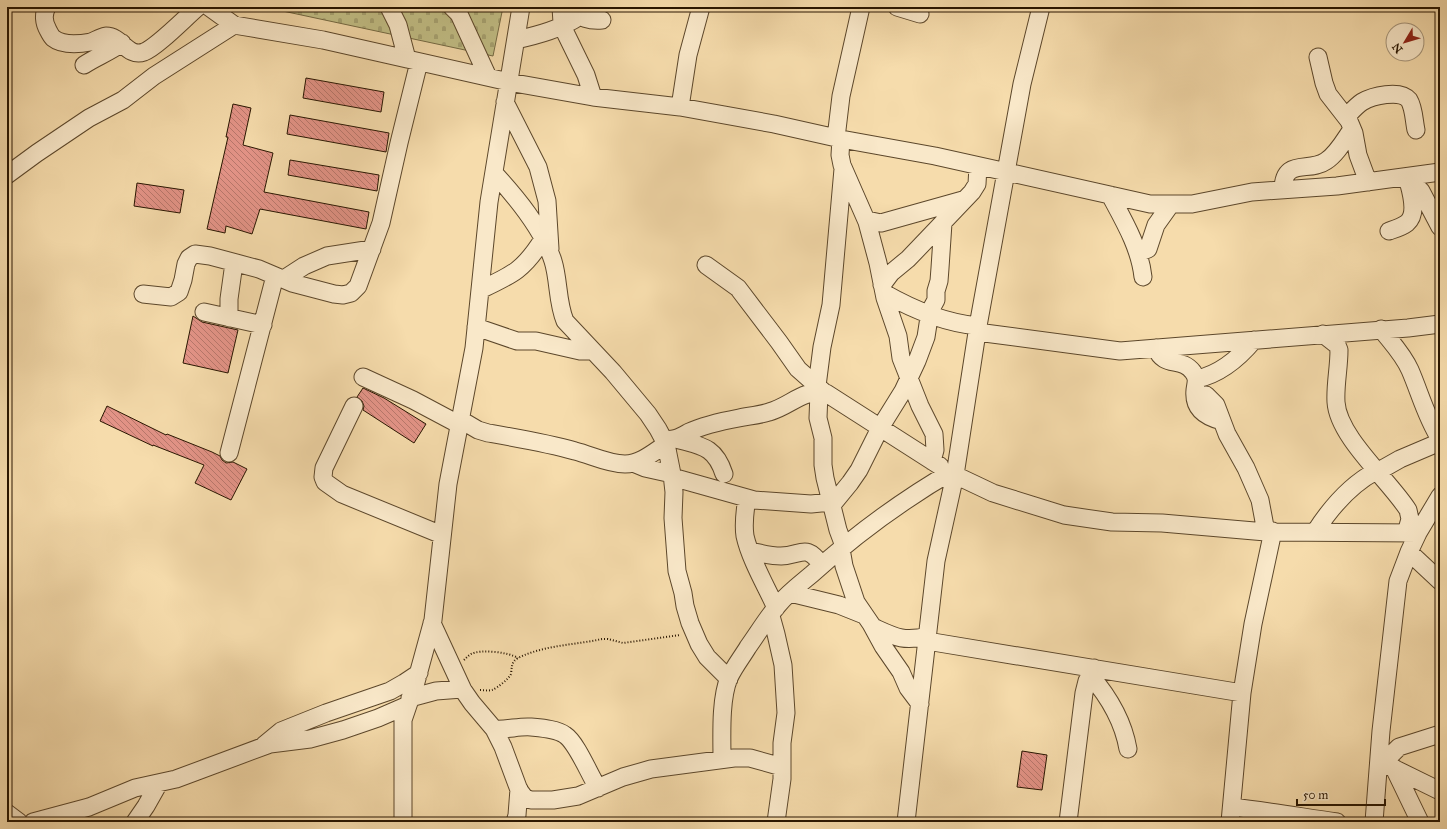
<svg xmlns="http://www.w3.org/2000/svg" width="1447" height="829" viewBox="0 0 1447 829" font-family="'IM FELL Great Primer',serif">
  <style>
    .cemetery { fill: url(#cemetery-stones); stroke: #756a43 }
    .building { fill: url(#building-back-hatch); stroke: #281500 }
    .lines { fill: none; stroke-linecap: round; stroke-linejoin: round }
    .minor-casing { stroke: #5c472b; stroke-width: 19 }
    .path { stroke: #281500; stroke-width: 2; stroke-dasharray: 1 2; stroke-linecap: butt }
    .minor { stroke: #f9e8c9; stroke-width: 17 }
  </style>
  <defs>
    <pattern id="cemetery-stones" width="16" height="16" patternUnits="userSpaceOnUse"><rect width="16" height="16" fill="#c2bf86"/><path d="M2 7V4a2 2 0 0 1 4 0v3zM10 15v-3a2 2 0 0 1 4 0v3z" fill="#a7a372"/></pattern>
    <pattern id="building-back-hatch" width="6" height="6" patternUnits="userSpaceOnUse"><rect width="6" height="6" fill="#e49488"/><path d="M-1 5l2 2M0 0l6 6M5-1l2 2" fill="none" stroke="#b9786d"/></pattern>
  </defs>
  <rect width="100%" height="100%" fill="#f6dcac"/>
  <filter id="stains"><feTurbulence type="fractalNoise" baseFrequency=".005" numOctaves="4"/><feColorMatrix values="0 0 0 0 .2 0 0 0 0 .09 0 0 0 0 .02 0 0 0 .5 -.17"/></filter>
  <radialGradient id="worn" r=".72"><stop offset=".6" stop-color="#630" stop-opacity="0"/><stop offset="1" stop-color="#630" stop-opacity=".3"/></radialGradient>
  <!-- cemetery -->
  <path class="cemetery" d="M264,7H503L493,56Z"/>
  <!-- building -->
  <path class="building" d="M306,78L384,92L381,112L303,98Z
    M233,104L251,108L243,145L273,153L264,192L369,212L366,229L260,209L252,234L226,226L225,233L207,229L228,137H226Z
    M290,115L389,133L386,152L287,134Z
    M290,160L379,175L377,191L288,175Z
    M137,183L184,190L180,213L134,206Z
    M193,316L202,322L238,330L228,373L183,363Z
    M363,388L384,398L426,424L414,443L363,410L364,406L362,401L357,397Z
    M107,406L166,435L167,434L212,452L220,456L222,460L226,463L233,462L247,469L231,500L195,483L204,465L153,445V446L100,421Z
    M1022,751L1047,755L1042,790L1017,787Z"/>
  <g class="lines">
    <!-- minor casing -->
    <g class="minor-casing">
      <path id="minor" d="M47,7C43,14 44,23 48,30C49,32 51,36 53,38C63,46 80,44 91,42C96,40 101,37 106,36C122,36 127,58 144,52C157,47 186,17 198,7
        M209,7L234,25L323,40L509,82L593,97L680,107L774,124L841,139L935,156L1150,204H1192L1252,192L1337,186L1440,172
        M389,7L398,25L407,59
        M452,7L459,14L488,77
        M561,7L562,23L565,32L586,75L593,97
        M897,7L920,14
        M571,10C581,18 589,21 602,20
        M516,40C538,35 561,29 580,16
        M1318,57L1324,83L1328,94L1349,121L1354,133L1358,155L1368,182
        M84,65C96,57 110,52 122,43
        M505,102L538,167L547,201L550,249
        M680,107L688,55L701,7
        M1346,117C1351,112 1356,106 1362,102C1372,96 1400,89 1409,100C1414,108 1414,121 1416,130
        M836,138L841,96L861,7
        M841,139L840,155L842,165L867,222L878,263L885,298L898,336L901,358L920,406L934,434L935,450L932,461
        M494,173C516,197 543,229 553,261C559,280 557,302 565,321L613,372L648,414L658,429L666,444L672,474L674,492L673,518L677,571L683,593L685,606L690,623L699,644L707,657L729,679
        M7,175L37,153L89,118L123,100L154,76L234,25
        M1409,185L1418,188L1421,191L1440,227
        M1283,190C1283,157 1309,173 1326,161C1337,154 1345,139 1352,129
        M1110,195C1124,221 1140,248 1143,277
        M867,220L881,223L963,200
        M1389,231C1395,229 1402,227 1407,223C1419,213 1410,189 1407,177
        M1138,253L1148,249L1156,225L1171,204
        M706,265L738,288L779,342L798,369L824,392
        M284,279L304,266L327,256L372,249
        M882,285L891,273L908,259L972,192L977,184L978,166
        M480,290C512,275 524,270 543,239
        M884,293C912,309 945,323 978,326
        M143,294L171,297L179,292L183,280L186,264L189,258L195,254L210,256L259,269L292,283L334,294L343,295L351,293L358,286L381,223L399,143L419,62
        M204,312L263,325
        M229,318V299L234,263
        M476,327L517,341H536L580,351H592
        M1381,329C1391,342 1403,354 1410,370C1420,393 1426,417 1440,439
        M977,332L1120,351L1408,328L1440,324
        M1323,334L1337,345L1339,350C1339,368 1335,385 1336,402C1338,437 1389,480 1408,510L1410,519L1406,533
        M1156,348C1164,369 1181,356 1193,372C1198,379 1196,382 1195,390C1193,410 1206,417 1222,421
        M363,377L413,400L460,425
        M1197,379C1220,374 1239,358 1254,340
        M817,386L822,347L831,305L843,169
        M819,392L818,418L823,438V465L825,478L838,530L844,546
        M1206,395L1216,405L1227,434L1246,468L1260,500L1266,532
        M354,406L324,468L323,477L325,482L342,494L442,535
        M461,420L478,430L488,433C517,438 547,443 575,451C591,455 608,464 625,464C640,464 654,452 666,444
        M663,439C674,441 680,437 689,432C704,425 723,421 739,418C749,416 760,415 769,412C791,406 802,389 826,393L940,466
        M676,439C701,446 715,446 724,474
        M229,453L275,276
        M633,463L645,468L672,474
        M1377,472L1400,459L1440,442
        M955,475L993,493L1064,515L1112,522L1162,523L1266,532L1418,533
        M672,477L754,500L811,504L831,502
        M747,498C745,510 743,523 745,536C750,559 766,586 776,608
        M832,505L850,483L859,470L880,428L903,391L917,361L926,337L930,311L936,300V291L939,281L940,268L943,223
        M1315,532C1331,507 1350,485 1376,471
        M841,549L844,566L856,602L871,624L883,646L901,672L908,688L920,704
        M750,551C760,553 770,556 781,556C803,555 805,543 822,565
        M1409,552L1440,581
        M790,593L839,605L864,615
        M771,616L776,634L783,665L786,713L782,743V779L776,822
        M432,623L463,690L472,703L494,729L503,747L519,790L525,798L531,800H553L578,796L623,777L651,769L734,758H750L782,767
        M873,627C895,637 903,642 928,636
        M927,641L1242,693
        M1090,675C1109,697 1123,720 1128,749
        M410,698L436,691L462,689
        M494,729C507,730 519,726 531,727C541,728 557,729 565,735C577,743 589,774 598,788
        M264,745L281,731L326,713L390,691L404,683L419,673
        M722,759C722,737 720,699 729,678C734,667 742,657 748,647C758,633 767,618 778,605C788,593 800,584 812,574C856,534 904,499 956,469
        M1379,761L1440,791
        M1383,763L1399,747L1440,734
        M1394,768L1420,822
        M1232,807C1267,811 1302,817 1337,822
        M7,813L19,822
        M33,822L89,807L135,788L176,779L270,744L310,739L343,730L378,718L408,705
        M135,822L146,806L159,783
        M403,822V720L416,682L433,620L448,484L474,348L489,202L521,7
        M515,822L517,815L519,789
        M906,822L936,561L955,475L978,326L1022,84L1041,7
        M1068,822L1084,693L1087,681L1094,668
        M1230,822L1242,693L1253,624L1273,531
        M1374,822L1381,731L1398,581L1409,552L1418,533L1440,496"/>
    </g>
    <!-- path -->
    <path class="path" d="M464,660C466,658 468,656 471,654C481,649 508,652 518,658
      M480,690C484,690 488,691 492,690C497,688 509,679 511,674C512,667 511,662 518,658C544,645 575,645 602,639H608L623,643L680,635"/>
    <!-- minor -->
    <use href="#minor" class="minor"/>
  </g>
  <!-- margin -->
  <rect width="1447" height="829" fill="none" stroke="#f6dcac" stroke-width="24"/>
  <rect x="8" y="8" width="1431" height="813" fill="none" stroke="#281500" stroke-width="2"/>
  <rect x="12" y="12" width="1423" height="805" fill="none" stroke="#281500"/>
  <!-- north arrow -->
  <g transform="translate(1405 42) rotate(232)"><circle r="19" fill="#f9e8c9" stroke="#a59479"/>
  <path d="M0-3L7 15L0 10L-7 15Z" fill="#8f2418"/>
  <text y="-6" font-size="11" font-weight="bold" text-anchor="middle" fill="#281500">N</text>
  </g>
  <!-- scale -->
  <path d="M1297 799v6h88v-6" fill="none" stroke="#281500" stroke-width="2"/>
  <text x="1303" y="799" font-size="12" fill="#281500" stroke="#f9e8c9" stroke-width="3" paint-order="stroke">50 m</text>
  <rect width="100%" height="100%" filter="url(#stains)"/>
  <rect width="100%" height="100%" fill="url(#worn)"/>
</svg>
